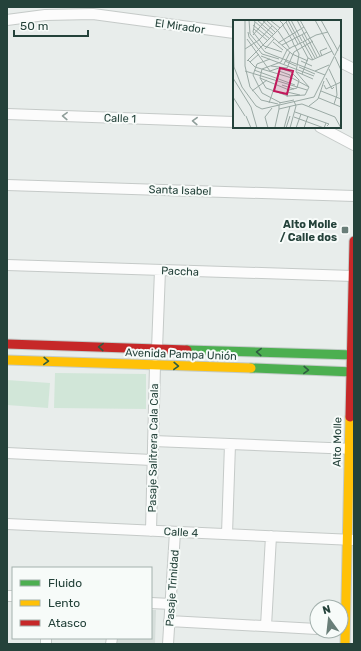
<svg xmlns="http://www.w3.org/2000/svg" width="361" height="651" viewBox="0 0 361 651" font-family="Rubik,sans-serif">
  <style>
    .built { fill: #d6dedb }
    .green { fill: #d1e6d8 }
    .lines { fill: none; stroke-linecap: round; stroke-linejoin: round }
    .street-casing { stroke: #c5cac8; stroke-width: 12 }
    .fast-casing { stroke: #c3cbc8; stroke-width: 11 }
    .slow-casing { stroke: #c3cbc8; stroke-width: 11 }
    .jam-casing { stroke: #c3cbc8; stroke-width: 11 }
    .street { stroke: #fcfcfc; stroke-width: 10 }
    .fast { stroke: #4caf50; stroke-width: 9 }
    .slow { stroke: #ffc107; stroke-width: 9 }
    .jam { stroke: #c62828; stroke-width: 9 }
    .oneway { stroke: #909f9b }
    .oneway2 { stroke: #2e5d40 }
    .poi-dot { fill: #697e78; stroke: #f7fbf9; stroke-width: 1.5 }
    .labels { text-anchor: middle; stroke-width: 4; stroke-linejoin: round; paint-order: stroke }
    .street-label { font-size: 11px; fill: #24423a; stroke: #f7fbf9 }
    .poi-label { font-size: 11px; font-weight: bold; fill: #24423a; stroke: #f7fbf9; text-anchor: end }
    .inset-road { fill: none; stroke: #9aa9a4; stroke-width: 1 }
    .view { fill: #c2185b; fill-opacity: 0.15; stroke: #c2185b; stroke-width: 2 }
    .inset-edge { fill: none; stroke: #24423a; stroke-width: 2 }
  </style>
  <rect width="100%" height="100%" fill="#e8edeb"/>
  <!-- built -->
  <path class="built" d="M151,610H156L155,644H115V638H151Z"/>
  <!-- green -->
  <path class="green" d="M55,373L146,374V409L54,408Z
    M7,380L50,383L48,408L7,405Z"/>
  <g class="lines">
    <!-- street casing -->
    <g class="street-casing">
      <path id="street" d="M7,20L45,15L93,14L234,33
        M340,62L354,69
        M7,114L234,122
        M320,127L354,145
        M7,185L354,196
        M7,265L353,276
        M157,349L160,270
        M153,441L354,449
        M7,453L152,460
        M7,524L354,540
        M151,531L155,365
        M227,534L230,444
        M7,596H13
        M151,603L171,604
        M169,621L317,629
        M266,626L271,536
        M46,644V638
        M111,644L112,638
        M168,644L175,532"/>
    </g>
    <!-- fast casing -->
    <g class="fast-casing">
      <path id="fast" d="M187,350L354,355
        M251,368L354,372"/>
    </g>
    <!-- slow casing -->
    <g class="slow-casing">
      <path id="slow" d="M7,360L251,368
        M345,644L350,417"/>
    </g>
    <!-- jam casing -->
    <g class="jam-casing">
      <path id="jam" d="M7,344L187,350
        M350,417L354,241"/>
    </g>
    <!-- street -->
    <use href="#street" class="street"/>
    <!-- fast -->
    <use href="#fast" class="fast"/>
    <!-- slow -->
    <use href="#slow" class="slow"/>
    <!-- jam -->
    <use href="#jam" class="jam"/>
  </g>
  <!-- one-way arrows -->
  <defs><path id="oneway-chevron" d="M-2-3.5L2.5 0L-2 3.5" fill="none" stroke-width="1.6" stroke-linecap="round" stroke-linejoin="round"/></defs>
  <g class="oneway">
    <use href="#oneway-chevron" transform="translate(65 116) rotate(-178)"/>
    <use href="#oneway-chevron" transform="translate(195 121) rotate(-178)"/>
  </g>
  <g class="oneway2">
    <use href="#oneway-chevron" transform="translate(101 347) rotate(-178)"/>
    <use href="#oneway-chevron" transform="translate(259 352) rotate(-178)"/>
    <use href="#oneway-chevron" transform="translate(46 361) rotate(2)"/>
    <use href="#oneway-chevron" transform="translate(176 366) rotate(2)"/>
    <use href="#oneway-chevron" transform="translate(306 370) rotate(2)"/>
  </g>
  <!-- markers -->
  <rect class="poi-dot" x="341" y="226" width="8" height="8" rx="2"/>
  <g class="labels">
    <!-- street labels -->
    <g class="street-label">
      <text transform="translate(180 26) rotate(8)" y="4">El Mirador</text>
      <text transform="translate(120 118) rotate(2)" y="4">Calle 1</text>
      <text transform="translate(180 190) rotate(2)" y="4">Santa Isabel</text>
      <text transform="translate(180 271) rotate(2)" y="4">Paccha</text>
      <text transform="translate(181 354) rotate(2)" y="4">Avenida Pampa Unión</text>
      <text transform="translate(337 442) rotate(-89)" y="4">Alto Molle</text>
      <text transform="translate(153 448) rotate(-89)" y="4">Pasaje Salitrera Cala Cala</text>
      <text transform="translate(181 532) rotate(3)" y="4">Calle 4</text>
      <text transform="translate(172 588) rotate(-86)" y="4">Pasaje Trinidad</text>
    </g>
    <!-- poi labels -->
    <g class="poi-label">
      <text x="337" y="228">Alto Molle<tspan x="337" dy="13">/ Calle dos</tspan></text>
    </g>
  </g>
  <!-- overview -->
  <g transform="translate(233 20)">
    <rect width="108" height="108" fill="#e8edeb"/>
    <path class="inset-road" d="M12,0V46L17,67L28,80L45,84M16,0L17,14L32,32L92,55M20,0L59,34L75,41M24,0L41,15M29,0L43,13M33,0L45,11M37,0L47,8M46,0L50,4V5L51,7L53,10L59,20L61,25L62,26L66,34L63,52L76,67L72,75L55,76L33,68L27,58L29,49L48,42L54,30L59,27L61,26H62L83,15L95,12M55,0L75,38L69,54M58,0L69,21M64,0L74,19M67,0L87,36M82,0L101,35M88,0L105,31M22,2L20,12L31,26M53,2L65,24M20,5L37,19M21,9L35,21M0,10L1,47L9,67L23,86L29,89L81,77L108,23M45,11L57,29M15,12L16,17L29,34L46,39M20,15L33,0M69,15L82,38M14,19L37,51M75,19L84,37M40,22L50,30M70,22L80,40M45,23L71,7M49,25L74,12M31,26L49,32M12,29L26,20L39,6M32,29L41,19M28,36L81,56M89,36L87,31L94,28M102,37L108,50M75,38L79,40L99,31M37,39L24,44L20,55L29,73L48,83M15,40L22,47L59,58L76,67M14,41L55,0M52,41L63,46M68,41L79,46M17,42L26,34M51,44L57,32M38,46L54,48L61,32L80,21M66,47L82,54M96,49L103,64L104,75L101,84M21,50L62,65M12,51L74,70M46,51L57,55L58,58M82,51L96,45M64,52L80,59M0,58L18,87L24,108M27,58L56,70L64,68L66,60L58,52L46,48L37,51M93,58L99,69L101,67M49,65L61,69M91,65L93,69L108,62M19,71L34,60M88,71L108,79M54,72L67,75M0,77L12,96M54,77L57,62M86,78L108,87M36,83L44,60M46,83L61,80M46,84V89L63,85M63,85L69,84L102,97L108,108M76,86L85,79L91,61M62,92L96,104L94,106M13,96L18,108M61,97L91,108L93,103M42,107L46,89M35,108L32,97L39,88M51,108L57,86M53,108L57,96M57,108L63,86L61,81M63,108L68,94M71,108L75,96"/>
    <path class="view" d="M47,48L60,51L54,74L41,71Z"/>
    <rect width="108" height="108" class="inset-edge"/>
  </g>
  <!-- border -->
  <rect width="361" height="651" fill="none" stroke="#24423a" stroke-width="16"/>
  <!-- legend -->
  <rect x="12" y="567" width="140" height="72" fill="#f7fbf9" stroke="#a3b1ad"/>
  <rect x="20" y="580" width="20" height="6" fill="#4caf50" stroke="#a3b1ad"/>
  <text x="48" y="587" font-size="12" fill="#24423a">Fluido</text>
  <rect x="20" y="600" width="20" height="6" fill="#ffc107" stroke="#a3b1ad"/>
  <text x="48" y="607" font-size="12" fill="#24423a">Lento</text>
  <rect x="20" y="620" width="20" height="6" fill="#c62828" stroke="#a3b1ad"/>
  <text x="48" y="627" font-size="12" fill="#24423a">Atasco</text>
  <!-- north arrow -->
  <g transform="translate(329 619) rotate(345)"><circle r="19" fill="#f7fbf9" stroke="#a3b1ad"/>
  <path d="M0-3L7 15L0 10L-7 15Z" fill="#697e78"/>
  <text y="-6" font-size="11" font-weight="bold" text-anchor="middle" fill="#24423a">N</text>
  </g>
  <!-- scale -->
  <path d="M14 30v6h74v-6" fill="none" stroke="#24423a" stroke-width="2"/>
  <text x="20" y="30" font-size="12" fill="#24423a" stroke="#f7fbf9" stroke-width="3" paint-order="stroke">50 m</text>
</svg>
